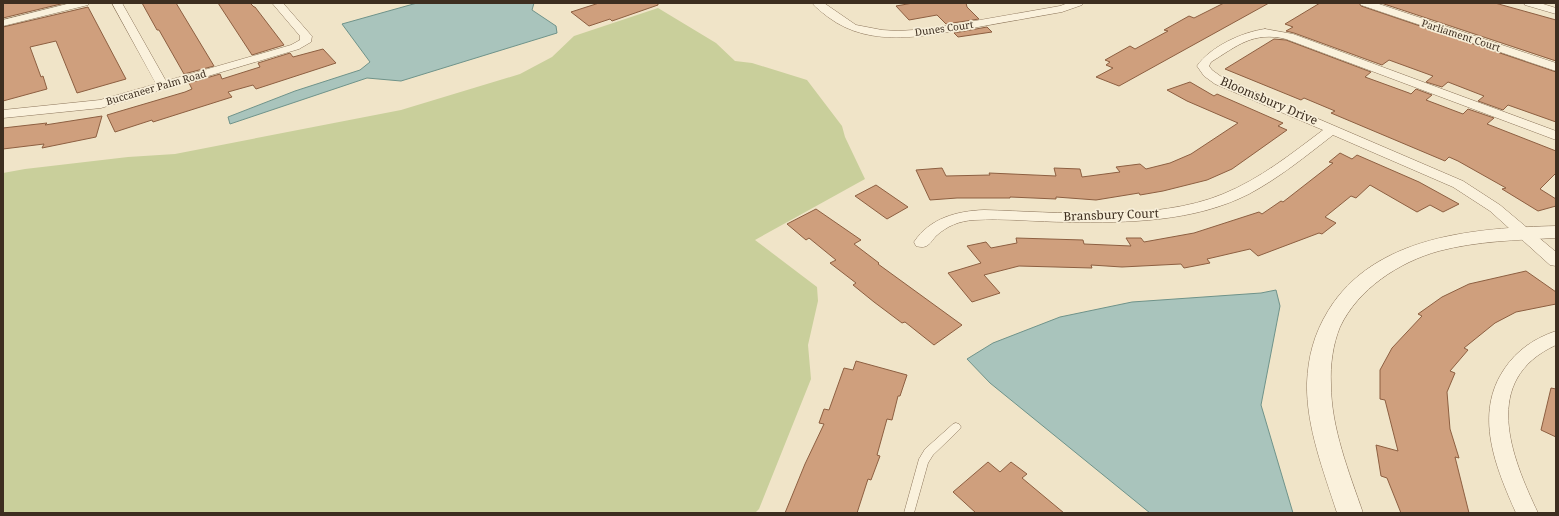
<svg xmlns="http://www.w3.org/2000/svg" width="1559" height="516" viewBox="0 0 1559 516" font-family="'Noto Serif',serif">
  <style>
    .green { fill: #c9cf9b }
    .water { fill: #a9c4bc; stroke: #6f938a }
    .building { fill: #cf9f7d; stroke: #8d5f41 }
    .lines { fill: none; stroke-linecap: round; stroke-linejoin: round }
    .service-casing { stroke: #8d765c; stroke-width: 1 }
    .minor-casing { stroke: #8d765c; stroke-width: 1 }
    .tertiary-casing { stroke: #8d765c; stroke-width: 1 }
    .service { fill: #faf1dc; fill-rule: evenodd }
    .minor { fill: #faf1dc; fill-rule: evenodd }
    .tertiary { fill: #faf1dc; fill-rule: evenodd }
    .labels { text-anchor: middle; stroke-width: 3.5; stroke-linejoin: round; paint-order: stroke }
    .far-street-label { font-size: 10px; fill: #3d2e20; stroke: #f7eed8 }
    .street-label { font-size: 12px; fill: #3d2e20; stroke: #f7eed8 }
  </style>
  <rect width="100%" height="100%" fill="#f0e4c8"/>
  <!-- green -->
  <path class="green" d="M658,8L716,43L735,61L752,63L807,80L842,126L845,137L865,179L755,240L817,287L818,301L808,345L811,379L759,509L755,513H3V173L25,169L128,157L175,154L401,110L520,74L552,57L574,36Z"/>
  <!-- water -->
  <path class="water" d="M417,3H534L532,10L556,26L557,33L401,81L367,78L230,124L228,117L295,91L360,70L370,62L342,24Z
    M1276,290L1280,306L1261,405L1293,513H1150L990,383L967,359L993,343L1060,317L1132,302L1261,293Z"/>
  <!-- building -->
  <path class="building" d="M3,3H65L3,18Z
    M142,3H176L214,66L184,74L159,30H157Z
    M218,3H250L254,7H255L284,45L252,55Z
    M599,3H658V5L612,21L610,19L589,26L571,12Z
    M913,3H966L967,7L979,19L946,24L937,15L909,20L896,6Z
    M1224,3H1269L1119,86L1096,77L1113,68L1106,65L1110,62L1105,60L1130,46L1135,49L1168,31L1164,30L1189,16L1194,18Z
    M1320,3H1359L1361,6L1556,72V122L1508,105L1503,110L1478,101L1484,96L1448,82L1442,87L1426,82L1433,76L1389,60L1382,65L1294,33L1286,31L1293,27L1285,24Z
    M1381,3H1495L1556,20V61Z
    M88,7L126,79L77,93L56,41L30,47L41,77L43,76L47,89L3,101V27Z
    M987,27L992,32L958,37L954,33Z
    M1274,39L1286,40L1371,72L1365,77L1409,93L1411,94L1416,89L1432,95L1426,100L1463,114L1468,109L1494,118L1487,124L1556,151V173L1540,189L1556,199V206L1538,211L1502,189L1506,188L1458,161L1449,157L1445,161L1331,113L1335,111L1304,98L1301,100L1225,69Z
    M323,49L336,63L256,89L253,85L228,92L232,97L153,122L152,120L115,132L107,115L185,92L192,89L189,83L220,74L222,79L260,67L258,63L290,53L293,57Z
    M1190,82L1214,96L1217,94L1283,123L1278,126L1287,130L1232,169L1207,180L1163,191L1140,195L1139,193L1096,200L1056,197V199L1010,197V198H957L930,200L916,170L942,168L946,176L990,175L989,173L1056,176L1054,168L1080,169L1082,177L1120,172L1116,167L1140,164L1146,169L1170,163L1191,154L1238,123L1187,101L1167,90Z
    M102,116L96,137L42,148L44,144L3,149V128L47,123L45,125Z
    M1340,153L1352,159L1357,155L1419,182L1459,204L1443,212L1430,205L1417,212L1370,185L1356,198L1351,196L1325,217L1336,223L1322,234L1319,233L1258,256L1250,249L1207,259L1210,263L1184,268L1181,264L1122,267L1091,265L1092,268L1019,266L984,275L1000,293L972,302L948,273L981,263L967,246L986,242L991,248L1017,243L1016,238L1083,240L1084,244L1131,246L1126,238H1141L1144,242L1194,233L1259,212L1262,214L1281,201L1283,202L1333,163L1329,162Z
    M876,185L908,207L887,219L855,196Z
    M816,209L861,240L854,244L879,263L878,264L962,325L934,345L905,322L902,323L874,302L853,285L856,283L830,263L836,260L809,238L806,240L787,224Z
    M1526,271L1556,292V304L1516,312L1495,323L1464,348L1468,350L1450,371L1455,373L1447,392L1450,429L1459,458L1455,457L1469,513H1401L1387,478L1381,476L1376,445L1398,451L1385,400L1380,399V370L1392,348L1422,316L1418,314L1442,297L1469,284Z
    M856,361L907,375L900,396H898L892,420L887,419L877,455L880,456L871,480L868,479L857,513H785L805,464L824,424L819,423L824,409L829,410L844,368L853,370Z
    M1551,388L1556,389V437L1541,430Z
    M988,462L1000,472L1011,462L1027,474L1022,478L1064,513H976L953,492Z"/>
  <g class="lines">
    <!-- service casing -->
    <g class="service-casing">
      <path id="service" d="M956,423L959,424L961,427L959,430L933,455L928,463L914,513H904L919,459L925,449L953,424Z"/>
    </g>
    <!-- minor casing -->
    <g class="minor-casing">
      <path id="minor" d="M71,3H89L88,5L3,26V20Z
        M112,3H122L166,81L291,45L300,40V36L272,3H283L310,34L312,36L311,42L299,49L101,108L3,118V110L100,100L156,84Z
        M812,3H824L856,25L882,30L898,31L929,29L1060,6L1068,3H1083L1082,5L1062,12C1034,17 1006,22 978,27C928,35 872,50 828,17C823,13 816,8 812,3Z
        M1360,3H1376L1556,63V71L1361,5Z
        M1524,3H1540L1556,8V14L1525,5Z
        M1265,29L1293,34L1556,131V140L1286,39C1253,31 1237,46 1211,62L1209,66L1212,70L1223,78L1463,181L1500,205L1556,252V266L1550,265L1490,211L1453,187L1333,135C1306,156 1279,178 1249,194C1194,222 1128,223 1068,222C1037,222 1005,218 974,220C959,221 947,226 936,236C933,239 931,243 928,245C924,248 920,247 916,246L914,242C930,218 957,211 984,210C1056,212 1156,222 1223,194C1260,179 1291,154 1323,130L1215,84L1204,76L1197,66C1210,47 1242,32 1265,29Z
        M1556,331V345C1480,380 1511,456 1538,513H1516C1496,468 1473,414 1505,368C1517,350 1535,338 1556,331Z"/>
    </g>
    <!-- tertiary casing -->
    <g class="tertiary-casing">
      <path id="tertiary" d="M1556,226V238C1517,240 1477,241 1439,251C1399,262 1358,289 1340,327C1333,344 1330,365 1331,384C1331,428 1349,472 1363,513H1337C1324,472 1306,427 1307,383C1308,357 1314,334 1328,311C1374,235 1476,228 1556,226Z"/>
    </g>
    <!-- service -->
    <use href="#service" class="service"/>
    <!-- minor -->
    <use href="#minor" class="minor"/>
    <!-- tertiary -->
    <use href="#tertiary" class="tertiary"/>
  </g>
  <g class="labels">
    <!-- far-street labels -->
    <g class="far-street-label">
      <text transform="translate(944 28) rotate(-8)" y="4">Dunes Court</text>
      <text transform="translate(1461 35) rotate(18)" y="4">Parliament Court</text>
      <text transform="translate(156 87) rotate(-16)" y="4">Buccaneer Palm Road</text>
    </g>
    <!-- street labels -->
    <g class="street-label">
      <text transform="translate(1269 101) rotate(23)" y="4">Bloomsbury Drive</text>
      <text transform="translate(1111 215) rotate(-2)" y="4">Bransbury Court</text>
    </g>
  </g>
  <!-- border -->
  <rect width="1559" height="516" fill="none" stroke="#3d2e20" stroke-width="8"/>
</svg>
